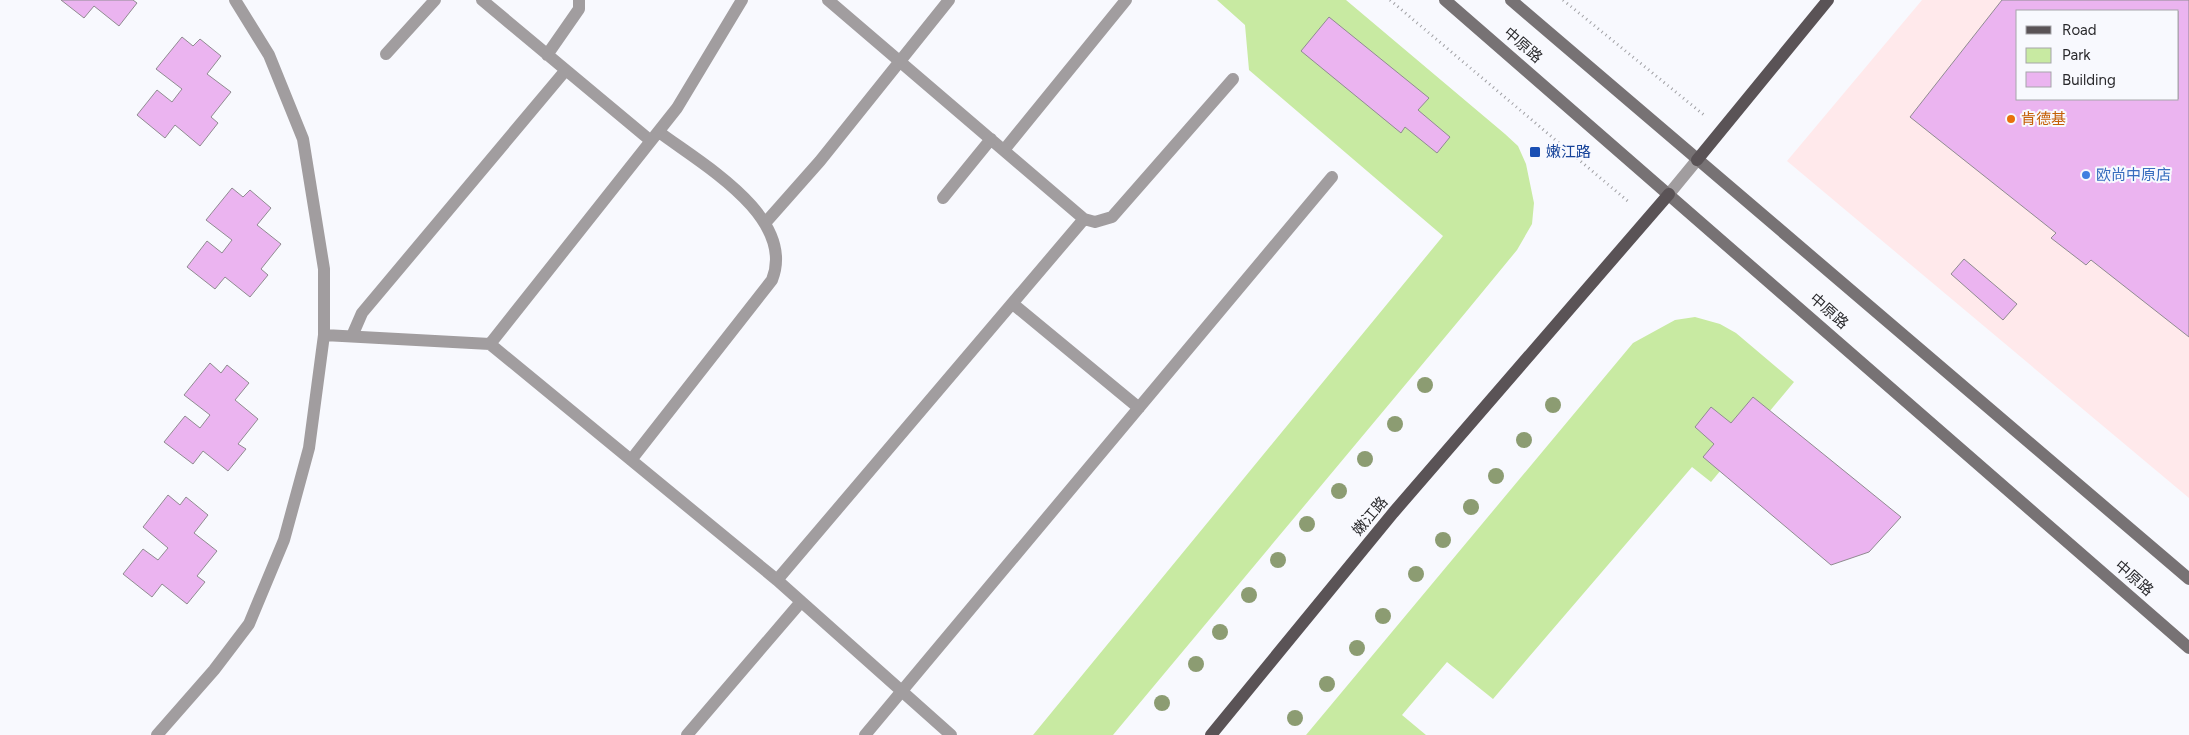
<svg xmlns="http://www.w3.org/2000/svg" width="2189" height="735" viewBox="0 0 2189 735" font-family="Figtree,'Noto Sans SC',sans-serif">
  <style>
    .commercial { fill: #ffe9eb; fill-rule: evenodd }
    .green { fill: #c8eaa2 }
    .building { fill: #ebb4f0; stroke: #908b91; fill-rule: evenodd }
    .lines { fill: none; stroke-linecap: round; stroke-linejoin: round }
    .path { stroke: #a1a1a5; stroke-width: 3; stroke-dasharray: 1 4; stroke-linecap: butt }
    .service { stroke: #a19d9f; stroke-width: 12 }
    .tertiary { stroke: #a19d9f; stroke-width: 12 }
    .secondary { stroke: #777274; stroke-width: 12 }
    .primary { stroke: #5a5356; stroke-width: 12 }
    .tree { fill: #8c9c72 }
    .food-dot { fill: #e8710a; stroke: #f8f9fe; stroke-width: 2 }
    .transit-dot { fill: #1a4fb4; stroke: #f8f9fe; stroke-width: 2 }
    .shop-dot { fill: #3f7fe0; stroke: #f8f9fe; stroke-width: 2 }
    .labels { text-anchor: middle; stroke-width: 4; stroke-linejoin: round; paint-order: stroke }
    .street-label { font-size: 15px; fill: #2a2a2d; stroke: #f8f9fe }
    .food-label { font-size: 15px; fill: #c56008; stroke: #f8f9fe; text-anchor: start }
    .transit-label { font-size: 15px; fill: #164399; stroke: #f8f9fe; text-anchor: start }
    .shop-label { font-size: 15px; fill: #366cbe; stroke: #f8f9fe; text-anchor: start }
  </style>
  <rect width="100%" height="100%" fill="#f8f9fe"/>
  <!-- commercial -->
  <path class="commercial" d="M1922,0H2189V498L1787,161ZM2018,11H2178V99H2018Z"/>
  <!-- green -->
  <path class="green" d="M1217,0H1346L1505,134L1518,146L1526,164L1534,203L1532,224L1517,250L1466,312L1113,735H1033L1443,236L1249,70L1245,25Z
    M1695,317L1720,324L1736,333L1794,382L1711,482L1692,467L1493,699L1447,662L1402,715L1426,735H1306L1633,343L1675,320Z"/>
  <!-- building -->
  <path class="building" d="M61,0H133L137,3L119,26L94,6L84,18Z
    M2002,0H2189V337L2091,260L2086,265L2051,238L2056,233L1910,117ZM2018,11H2178V99H2018Z
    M1329,17L1429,98L1418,110L1450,137L1437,153L1405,127L1401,133L1301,51Z
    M182,37L193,46L200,39L221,56L207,74L231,92L211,117L218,123L200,146L175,125L165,138L137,115L157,90L172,102L182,89L156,69Z
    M232,188L243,197L250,190L271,208L257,225L281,244L261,269L268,275L250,297L225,277L215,289L187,267L207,241L222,253L232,240L206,220Z
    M1964,259L2017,304L2003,320L1951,274Z
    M210,363L221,373L227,365L249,383L235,400L258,419L238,444L246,449L228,471L203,451L193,464L164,442L185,416L200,428L210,415L184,395Z
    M1753,397L1901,517L1869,552L1831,565L1703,457L1714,444L1695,427L1711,407L1731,423Z
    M168,495L180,505L186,497L208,515L194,533L217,551L197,576L205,582L187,604L162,584L152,597L123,574L143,549L158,560L168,548L143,527Z"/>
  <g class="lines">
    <!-- path -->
    <path class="path" d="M1390,0L1630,203
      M1563,0L1704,115"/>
    <!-- service -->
    <path class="service" d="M482,0L651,141
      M828,0L1084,219L1095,222L1112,217L1233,79
      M386,54L435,0
      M547,55L579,9V0
      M1004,150L1126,0
      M943,198L991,139
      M766,222L820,161L949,0
      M1013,304L1139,408
      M324,335L490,344L777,580L951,735
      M352,336L362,313L565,71
      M490,344L677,108L742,0
      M631,460L772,280C797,217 700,163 659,132
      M777,580L1084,219
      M157,735L214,670L249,624L284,540L309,448L324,335V269L303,139L269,55L235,0
      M687,735L800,603
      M865,735L1332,177"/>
    <!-- tertiary -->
    <path class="tertiary" d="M1669,194L1697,160"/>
    <!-- secondary -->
    <path class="secondary" d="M1445,0L2189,648
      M1511,0L2189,579"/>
    <!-- primary -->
    <path class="primary" d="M1697,160L1828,0
      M1211,735L1393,513L1669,194"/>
  </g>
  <!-- trees -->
  <g class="tree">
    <circle cx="1425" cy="385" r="8"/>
    <circle cx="1553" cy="405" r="8"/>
    <circle cx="1395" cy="424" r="8"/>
    <circle cx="1524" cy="440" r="8"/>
    <circle cx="1365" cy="459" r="8"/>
    <circle cx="1496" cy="476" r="8"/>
    <circle cx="1339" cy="491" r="8"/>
    <circle cx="1471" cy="507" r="8"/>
    <circle cx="1307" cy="524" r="8"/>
    <circle cx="1443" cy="540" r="8"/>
    <circle cx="1278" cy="560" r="8"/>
    <circle cx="1416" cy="574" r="8"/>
    <circle cx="1249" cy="595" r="8"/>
    <circle cx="1383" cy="616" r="8"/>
    <circle cx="1220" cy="632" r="8"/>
    <circle cx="1357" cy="648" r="8"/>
    <circle cx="1196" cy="664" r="8"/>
    <circle cx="1327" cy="684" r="8"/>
    <circle cx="1162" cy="703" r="8"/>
    <circle cx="1295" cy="718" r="8"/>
  </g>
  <!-- markers -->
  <circle class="food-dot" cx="2011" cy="119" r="5"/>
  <rect class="transit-dot" x="1529" y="146" width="12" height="12" rx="2.5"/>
  <circle class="shop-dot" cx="2086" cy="175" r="5"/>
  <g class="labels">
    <!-- street labels -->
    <g class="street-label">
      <text transform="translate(1523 45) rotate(41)" y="5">中原路</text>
      <text transform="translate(1829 311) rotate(41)" y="5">中原路</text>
      <text transform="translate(1370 516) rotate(-50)" y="5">嫩江路</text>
      <text transform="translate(2134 578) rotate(41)" y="5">中原路</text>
    </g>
    <!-- food labels -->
    <g class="food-label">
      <text x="2021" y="124">肯德基</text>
    </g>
    <!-- transit labels -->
    <g class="transit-label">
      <text x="1546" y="157">嫩江路</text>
    </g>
    <!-- shop labels -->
    <g class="shop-label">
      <text x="2096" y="180">欧尚中原店</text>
    </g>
  </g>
  <!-- legend -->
  <rect x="2016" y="10" width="162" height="90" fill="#f8f9fe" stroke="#a6a6aa"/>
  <rect x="2026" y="26" width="25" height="8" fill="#5a5356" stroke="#a6a6aa"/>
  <text x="2062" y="35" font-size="15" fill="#2a2a2d">Road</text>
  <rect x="2026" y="48" width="25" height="15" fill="#c8eaa2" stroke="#a6a6aa"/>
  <text x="2062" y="60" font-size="15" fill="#2a2a2d">Park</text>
  <rect x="2026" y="72" width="25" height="15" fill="#ebb4f0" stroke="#a6a6aa"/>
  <text x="2062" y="85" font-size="15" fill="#2a2a2d">Building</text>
</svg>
